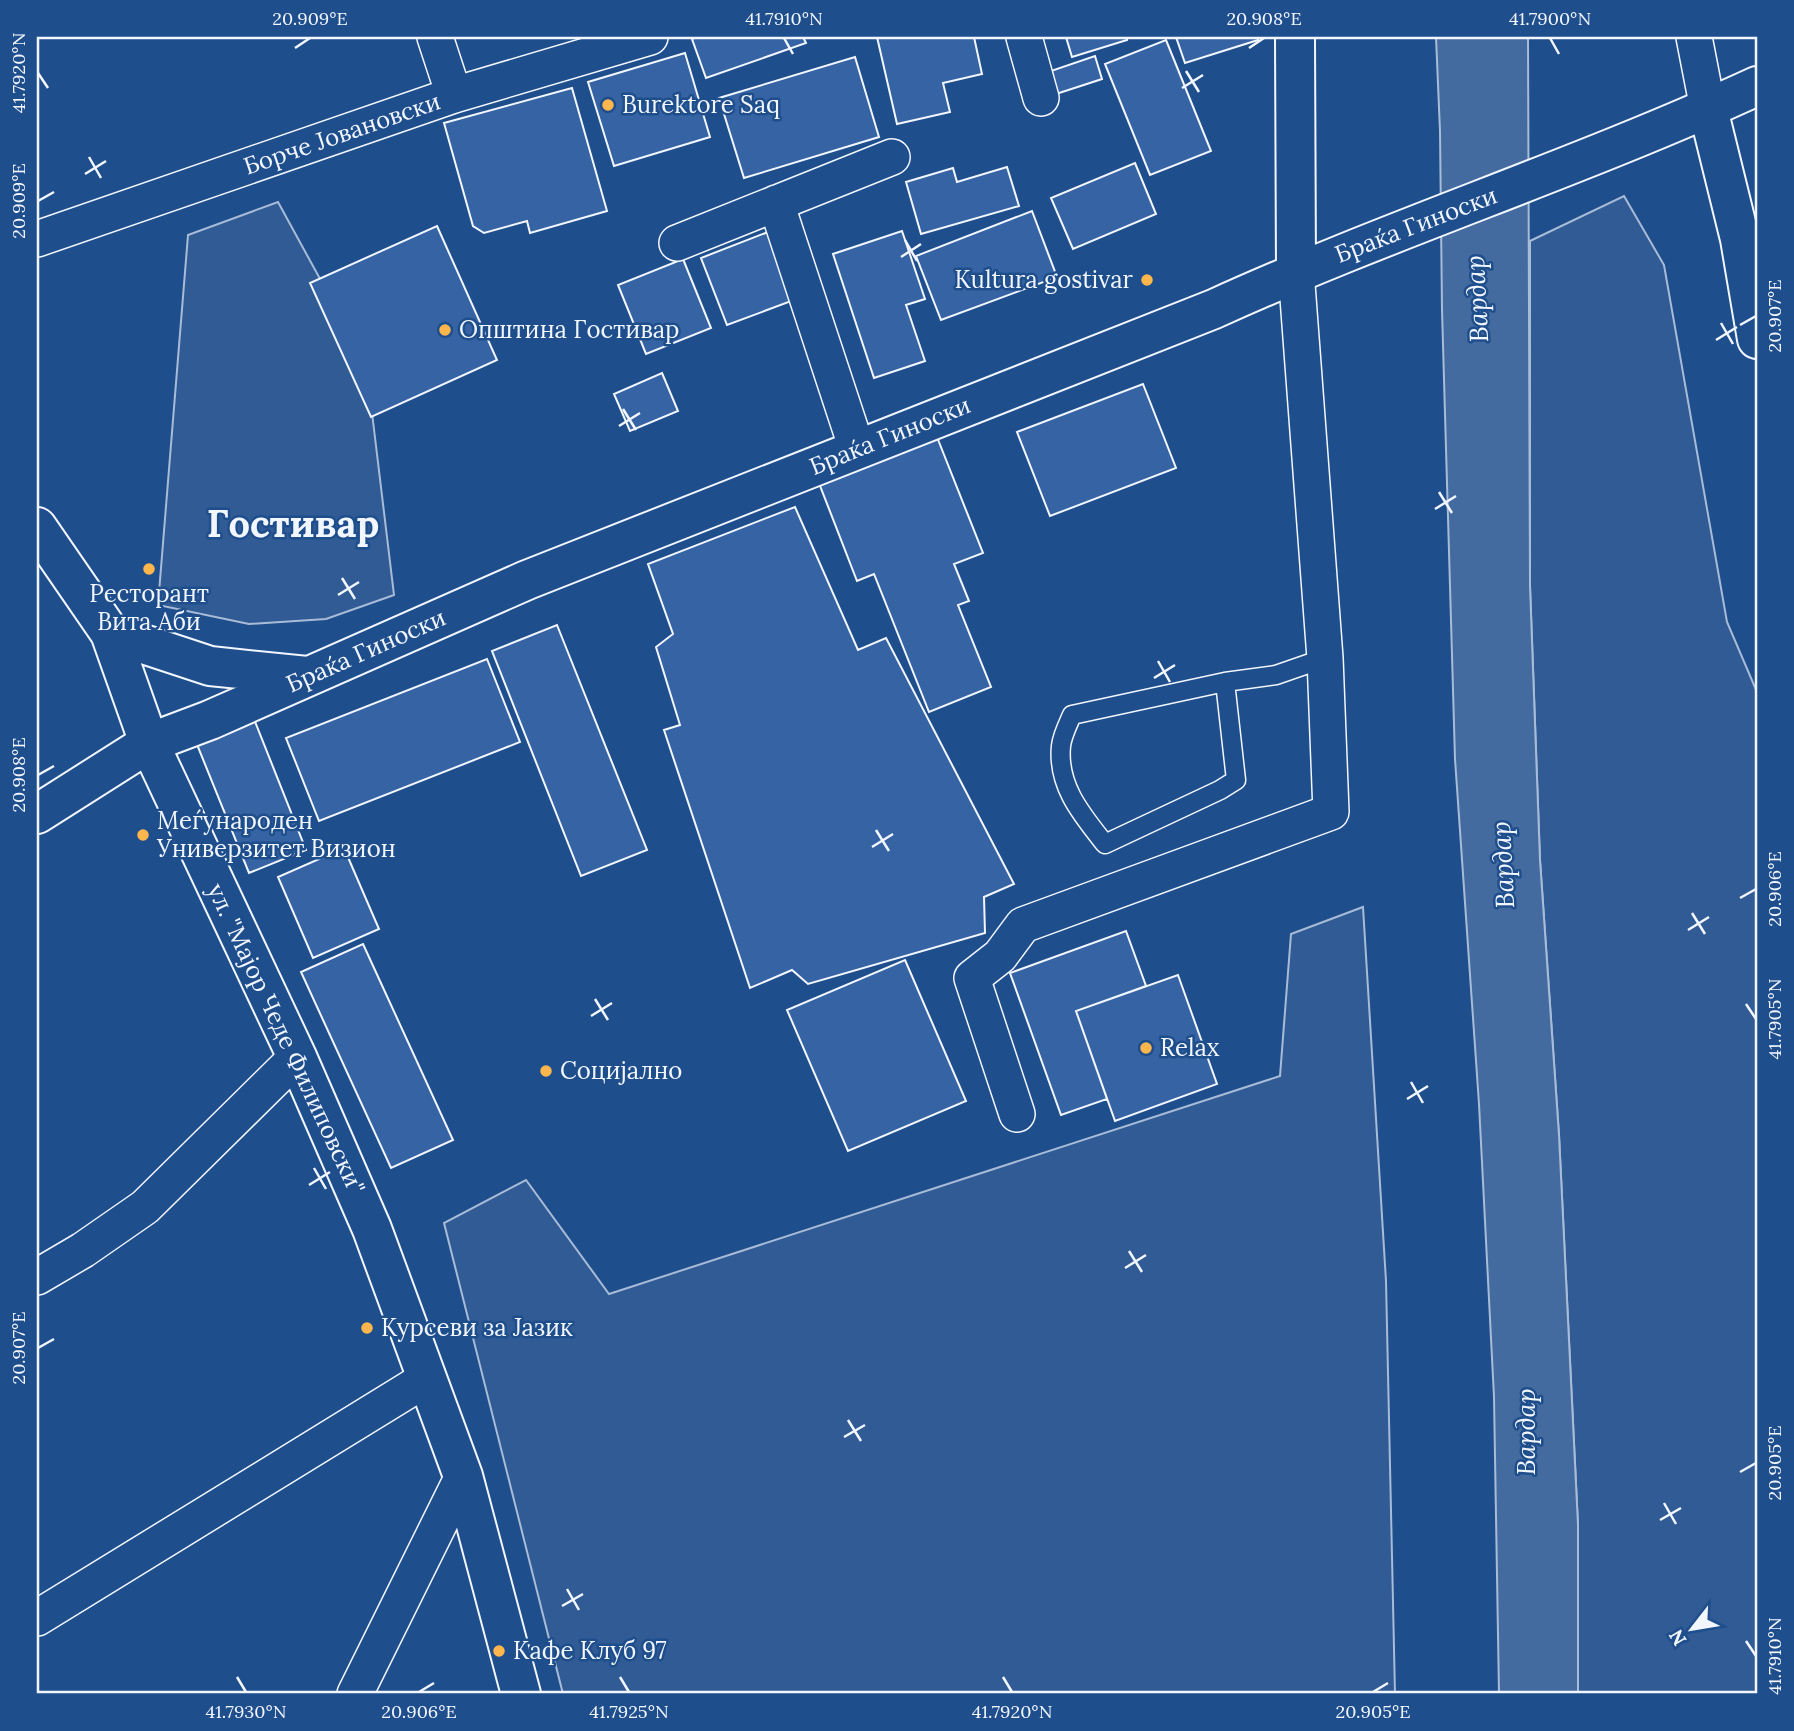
<svg xmlns="http://www.w3.org/2000/svg" width="1794" height="1731" viewBox="0 0 1794 1731" font-family="Lora,serif">
  <style>
    .built { fill: #305b95; stroke: #a8bbd7; stroke-width: 2 }
    .water { fill: #446ba0; stroke: #a8bbd7; stroke-width: 2 }
    .building { fill: #3563a3; stroke: #f2f6ff; stroke-width: 2 }
    .lines { fill: none; stroke-linecap: round; stroke-linejoin: round }
    .service-casing { stroke: #f2f6ff; stroke-width: 21 }
    .minor-casing { stroke: #f2f6ff; stroke-width: 38 }
    .tertiary-casing { stroke: #f2f6ff; stroke-width: 42 }
    .service { stroke: #1f4e8c; stroke-width: 18 }
    .minor { stroke: #1f4e8c; stroke-width: 35 }
    .tertiary { stroke: #1f4e8c; stroke-width: 38 }
    .ticks { fill: none; stroke: #f2f6ff; stroke-width: 2.5 }
    .poi-dot { fill: #ffb74d; stroke: #1f4e8c; stroke-width: 2.5 }
    .labels { text-anchor: middle; stroke-width: 5; stroke-linejoin: round; paint-order: stroke }
    .poi-label { font-size: 24px; fill: #f2f6ff; stroke: #1f4e8c; text-anchor: start }
    .street-label { font-size: 24px; fill: #f2f6ff; stroke: #1f4e8c }
    .water-label { font-size: 26px; font-style: italic; fill: #f2f6ff; stroke: #1f4e8c }
    .town-label { font-size: 38px; font-weight: bold; fill: #f2f6ff; stroke: #1f4e8c }
    .neatline { fill: none; stroke: #f2f6ff; stroke-width: 2.5 }
    .ticks-label { font-size: 18px; text-anchor: middle; fill: #f2f6ff }
  </style>
  <rect width="100%" height="100%" fill="#1f4e8c"/>
  <!-- built -->
  <path class="built" d="M1624,196L1664,265L1727,622L1757,692V1694H1578V1525L1559,1135L1540,860L1530,586V241Z
    M278,202L366,363L394,595L326,619L249,624L158,605L188,235Z
    M1363,907L1386,1281L1395,1694H563L444,1223L526,1180L609,1294L1280,1076L1291,934Z"/>
  <!-- water -->
  <path class="water" d="M1436,37H1528L1530,586L1540,860L1559,1135L1578,1525V1694H1499L1494,1397L1479,1104L1455,759L1442,310L1440,131Z"/>
  <!-- building -->
  <path class="building" d="M697,37H803L806,43L706,78L692,39Z
    M877,37H974L982,74L943,83L950,112L897,124Z
    M1066,37H1127V40L1072,57Z
    M1176,37H1257L1258,40L1185,63Z
    M1166,40L1211,151L1150,175L1105,64Z
    M685,53L710,137L614,166L588,82Z
    M1095,56L1102,79L1050,96L1042,74Z
    M855,57L879,137L744,178L719,98Z
    M572,88L607,211L530,233L527,221L484,233L473,226L444,123Z
    M1135,163L1156,214L1073,249L1051,198Z
    M1007,167L1019,206L921,234L906,182L953,168L957,182Z
    M1032,211L1057,277L941,320L916,256Z
    M437,226L497,360L371,417L310,283Z
    M902,231L925,299L906,305L925,361L874,378L833,254Z
    M768,232L794,300L727,325L701,258Z
    M683,259L711,328L646,354L618,285Z
    M662,373L678,411L630,431L614,394Z
    M1143,384L1176,468L1050,516L1017,432Z
    M935,432L983,553L954,564L969,601L958,605L991,687L929,712L874,574L857,581L817,478Z
    M795,507L858,650L886,638L1014,884L984,897L985,933L808,984L792,970L750,988L664,730L680,725L656,647L673,634L648,564Z
    M557,625L647,850L581,876L492,651Z
    M487,659L520,742L319,821L286,738Z
    M254,719L306,850L249,873L196,742Z
    M344,848L379,929L313,958L278,877Z
    M1126,931L1146,986L1076,1011L1107,1099L1061,1115L1010,973Z
    M363,944L453,1140L391,1168L301,972Z
    M905,960L966,1101L848,1151L787,1010Z
    M1178,975L1217,1084L1115,1121L1076,1011Z"/>
  <g class="lines">
    <!-- service casing -->
    <g class="service-casing">
      <path id="service" d="M1225,682L1236,780L1220,790L1105,844C1082,815 1057,786 1061,746C1062,736 1068,724 1072,715L1225,682L1276,675L1325,658"/>
    </g>
    <!-- minor casing -->
    <g class="minor-casing">
      <path id="minor" d="M435,37L454,95
        M1024,37L1041,98
        M1694,37L1708,109
        M776,203L857,449
        M37,239L454,95L650,37
        M677,243L892,157
        M1017,1114L972,978L1000,956L1023,925L1331,812L1325,658L1296,271
        M37,1277L83,1250L145,1207L297,1057
        M37,1618L426,1379
        M355,1694L463,1476"/>
    </g>
    <!-- tertiary casing -->
    <g class="tertiary-casing">
      <path id="tertiary" d="M1295,37L1296,271
        M1708,109L1740,239L1757,339
        M37,527L110,633L149,743L297,1057L372,1229L463,1476L521,1694
        M110,633L210,666L307,676
        M37,814L149,743L210,720L527,580L1214,309C1392,228 1579,168 1757,86"/>
    </g>
    <!-- service -->
    <use href="#service" class="service"/>
    <!-- minor -->
    <use href="#minor" class="minor"/>
    <!-- tertiary -->
    <use href="#tertiary" class="tertiary"/>
  </g>
  <!-- ticks -->
  <path class="ticks" d="M784,38L793,54M1550,38L1559,54M295,48L310,38M1249,48L1264,38M1186,71L1199,92M38,73L48,88M1182,88L1203,75M89,157L101,178M85,174L106,161M38,201L54,192M905,240L917,261M901,257L921,244M1721,323L1733,344M1740,325L1756,316M1716,340L1737,327M623,409L636,430M619,426L640,413M1439,492L1452,513M1435,509L1456,496M342,578L355,599M338,595L359,582M1158,661L1170,682M1154,678L1175,665M38,775L54,766M876,830L889,851M872,847L893,834M1740,898L1756,889M1692,913L1705,934M1688,930L1709,917M595,999L608,1020M1746,1004L1756,1019M591,1016L612,1003M1411,1082L1423,1103M1407,1099L1428,1086M314,1168L326,1189M309,1185L330,1172M1129,1251L1142,1272M1125,1268L1146,1255M38,1348L54,1339M848,1420L861,1441M844,1437L865,1425M1740,1472L1756,1463M1664,1503L1676,1524M1660,1520L1681,1508M567,1589L579,1610M562,1606L583,1594M1746,1641L1756,1656M237,1677L246,1692M620,1677L629,1692M1003,1677L1012,1692M419,1692L434,1683M1373,1692L1388,1683"/>
  <!-- markers -->
  <g class="poi-dot">
    <circle cx="608" cy="105" r="7"/>
    <circle cx="1147" cy="280" r="7"/>
    <circle cx="445" cy="330" r="7"/>
    <circle cx="149" cy="569" r="7"/>
    <circle cx="143" cy="835" r="7"/>
    <circle cx="1146" cy="1048" r="7"/>
    <circle cx="546" cy="1071" r="7"/>
    <circle cx="367" cy="1328" r="7"/>
    <circle cx="499" cy="1651" r="7"/>
  </g>
  <g class="labels">
    <!-- poi labels -->
    <g class="poi-label">
      <text x="622" y="113">Burektore Saq</text>
      <text x="1133" y="288" text-anchor="end">Kultura gostivar</text>
      <text x="459" y="338">Општина Гостивар</text>
      <text x="149" y="602" text-anchor="middle">Ресторант<tspan x="149" dy="28">Вита Аби</tspan></text>
      <text x="157" y="829">Меѓународен<tspan x="157" dy="28">Универзитет Визион</tspan></text>
      <text x="1160" y="1056">Relax</text>
      <text x="560" y="1079">Социјално</text>
      <text x="381" y="1336">Курсеви за Јазик</text>
      <text x="513" y="1659">Кафе Клуб 97</text>
    </g>
    <!-- street labels -->
    <g class="street-label">
      <text transform="translate(342 134) rotate(-19)" y="8">Борче Јовановски</text>
      <text transform="translate(1416 225) rotate(-21)" y="8">Браќа Гиноски</text>
      <text transform="translate(890 436) rotate(-22)" y="8">Браќа Гиноски</text>
      <text transform="translate(366 651) rotate(-24)" y="8">Браќа Гиноски</text>
      <text transform="translate(286 1039) rotate(65)" y="8">ул. "Мајор Чеде Филиповски"</text>
    </g>
    <!-- water labels -->
    <g class="water-label">
      <text transform="translate(1477 299) rotate(-93)" y="9">Вардар</text>
      <text transform="translate(1503 865) rotate(-93)" y="9">Вардар</text>
      <text transform="translate(1526 1432) rotate(-90)" y="9">Вардар</text>
    </g>
    <!-- town labels -->
    <g class="town-label">
      <text x="293" y="537">Гостивар</text>
    </g>
  </g>
  <!-- border -->
  <rect width="1794" height="1731" fill="none" stroke="#1f4e8c" stroke-width="77"/>
  <!-- north arrow -->
  <g transform="translate(1692 1629) rotate(239)" stroke="#1f4e8c" stroke-width="5" paint-order="stroke">
  <path d="M0-5L12 26L0 18L-12 26Z" fill="#f2f6ff"/>
  <text y="-10" font-size="19" font-weight="bold" text-anchor="middle" fill="#f2f6ff">N</text>
  </g>
  <rect x="38" y="38" width="1718" height="1654" class="neatline"/>
  <g class="ticks-label">
    <text x="310" y="25">20.909°E</text>
    <text x="784" y="25">41.7910°N</text>
    <text x="1264" y="25">20.908°E</text>
    <text x="1550" y="25">41.7900°N</text>
    <text transform="translate(19 73) rotate(-90)" y="6">41.7920°N</text>
    <text transform="translate(19 201) rotate(-90)" y="6">20.909°E</text>
    <text transform="translate(1775 316) rotate(-90)" y="6">20.907°E</text>
    <text transform="translate(19 775) rotate(-90)" y="6">20.908°E</text>
    <text transform="translate(1775 889) rotate(-90)" y="6">20.906°E</text>
    <text transform="translate(1775 1019) rotate(-90)" y="6">41.7905°N</text>
    <text transform="translate(19 1348) rotate(-90)" y="6">20.907°E</text>
    <text transform="translate(1775 1463) rotate(-90)" y="6">20.905°E</text>
    <text transform="translate(1775 1656) rotate(-90)" y="6">41.7910°N</text>
    <text x="246" y="1718">41.7930°N</text>
    <text x="419" y="1718">20.906°E</text>
    <text x="629" y="1718">41.7925°N</text>
    <text x="1012" y="1718">41.7920°N</text>
    <text x="1373" y="1718">20.905°E</text>
  </g>
</svg>
